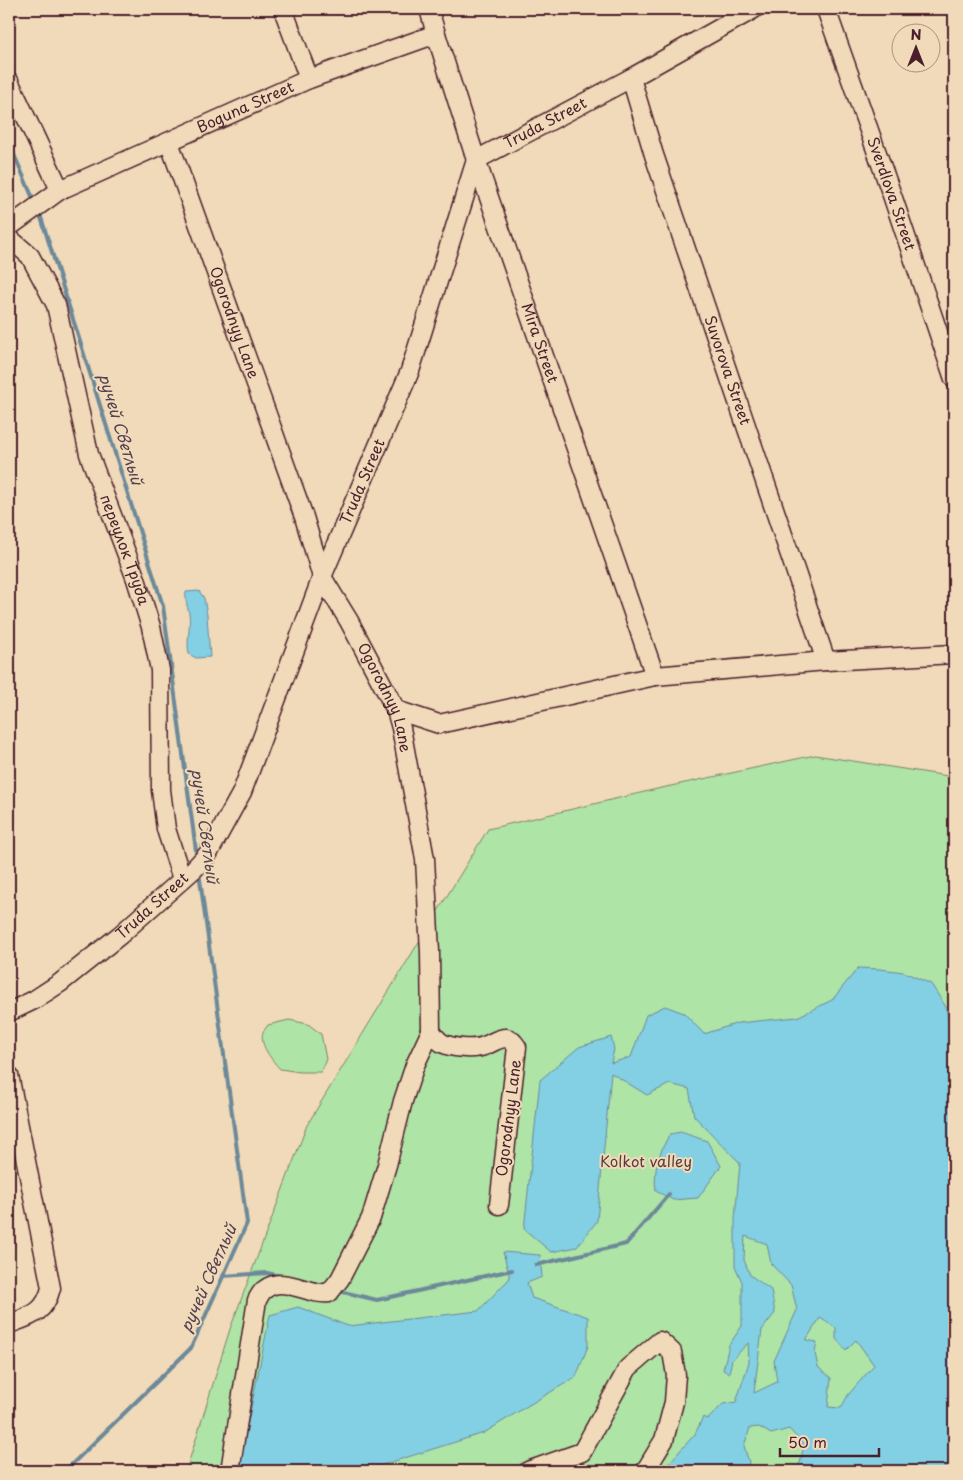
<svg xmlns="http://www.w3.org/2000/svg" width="963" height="1480" viewBox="0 0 963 1480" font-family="'Playpen Sans',sans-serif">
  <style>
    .green { fill: #aee4a6; stroke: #7c8268 }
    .water { fill: #83cfe3; stroke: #6c8999; fill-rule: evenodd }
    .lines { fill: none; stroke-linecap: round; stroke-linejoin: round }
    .stream { stroke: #6c8999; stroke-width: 4 }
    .minor-casing { stroke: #4a1f2b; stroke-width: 21 }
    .minor { stroke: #f0dab9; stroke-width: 18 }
    .labels { text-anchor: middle; stroke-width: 4; stroke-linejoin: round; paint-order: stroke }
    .street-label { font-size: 15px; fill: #4a1f2b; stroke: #f0dab9 }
    .park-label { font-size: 15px; fill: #593d3d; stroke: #f0dab9 }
    .water-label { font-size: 16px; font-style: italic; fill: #554250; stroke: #f0dab9 }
  </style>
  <rect width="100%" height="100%" fill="#f0dab9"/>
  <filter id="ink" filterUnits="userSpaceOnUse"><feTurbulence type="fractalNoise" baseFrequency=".02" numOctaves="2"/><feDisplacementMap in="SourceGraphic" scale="10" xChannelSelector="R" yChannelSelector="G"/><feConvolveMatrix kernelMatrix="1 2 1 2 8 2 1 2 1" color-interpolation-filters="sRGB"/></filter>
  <g filter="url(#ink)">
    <!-- green -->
    <path class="green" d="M815,755L954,777V1471H186L230,1329L307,1125L488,829L657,789Z
      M289,1020L308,1024L321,1034L326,1059L321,1072H300L280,1069C272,1060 259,1045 263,1032C264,1030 266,1028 268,1025Z"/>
    <!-- water -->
    <path class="water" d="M199,591L204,598L207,615L210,657L196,658L189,654C186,641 191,627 189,613C187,605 185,600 186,592Z
      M858,968L880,969L904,972L931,984L946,1007L954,1055V1471H792L800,1463L804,1445L789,1429L771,1434L759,1427L750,1428L744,1446L749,1462L747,1471H662L695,1434L703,1417L708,1419L723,1404L736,1402L749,1362L748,1343L732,1360L729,1373L723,1370L729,1345L742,1326V1282L735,1266V1218L740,1163L694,1116L689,1089L670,1084L647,1095L611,1073L597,1221L577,1247L551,1252L524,1229L540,1080L579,1047L611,1037L614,1049L611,1063L631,1057L646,1015L665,1006L684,1013L704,1034L738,1023L797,1017L832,1000ZM745,1236L767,1244L771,1264L791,1285L797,1310L774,1361L777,1382L754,1393L762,1330L775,1313L771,1290L750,1275L744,1260ZM820,1318L836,1328V1339L846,1350L856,1340L874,1365L848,1395L841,1408L828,1407L831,1378L818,1367L815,1353L817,1342L806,1340Z
      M681,1132L707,1141L721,1166L698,1198L673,1200L656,1191C653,1170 659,1152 670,1134Z
      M503,1252L540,1255L542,1277L527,1283L532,1298L588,1317V1346L576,1377L524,1408L484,1433L363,1471H238L270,1315L298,1307L348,1326L478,1311L510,1278Z"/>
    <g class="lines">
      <!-- stream -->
      <path class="stream" d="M9,143L35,203
        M39,211L163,606L197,858
        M536,1265L626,1244L669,1194
        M223,1276L267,1273L281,1276
        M339,1291L377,1300L512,1270
        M65,1471L191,1348L247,1223L199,872"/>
      <!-- minor casing -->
      <g class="minor-casing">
        <g id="minor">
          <path d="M283,9L309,79"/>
          <path id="s1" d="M429,9L436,34L476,160L655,676"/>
          <path id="s2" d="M826,9L893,198L954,379"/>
          <path id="s3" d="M631,78L654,155L826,661"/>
          <path d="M9,81L60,190"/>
          <path id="s4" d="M169,142L304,517L322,577L349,621L396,710L401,728L425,859L430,952L431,1031C434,1035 437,1040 442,1043C451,1048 474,1050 484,1046C491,1044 497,1038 506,1038C512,1039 514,1043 517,1047L499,1205"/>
          <path id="s5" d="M9,227L60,190L309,79L436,34"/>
          <path id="s6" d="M9,238L30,256L56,305L89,454L136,579L151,627L160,670L161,790L166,829L182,879"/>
          <path d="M396,710L439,724L655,676L826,661L954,654"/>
          <path id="s7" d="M9,1012L34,1000L60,983L120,935L194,869L208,854L242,792L322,577L410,371L476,160L631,78L754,9"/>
          <path d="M9,1075L51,1288C45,1313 31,1316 9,1324"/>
          <path d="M230,1471L257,1300C259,1297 261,1292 264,1290C284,1274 308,1296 329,1293L340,1279L371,1218L387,1165L403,1101L415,1065L431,1031"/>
          <path d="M528,1471L582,1452L628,1368L660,1341L672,1352L676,1375L674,1402L664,1440L647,1468L646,1471"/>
        </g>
      </g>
      <!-- minor -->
      <use href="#minor" class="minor"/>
    </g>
  </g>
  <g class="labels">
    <!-- street labels -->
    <g class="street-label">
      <text dy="5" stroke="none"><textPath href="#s5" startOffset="266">Boguna Street</textPath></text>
      <text dy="5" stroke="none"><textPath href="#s7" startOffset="1079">Truda Street</textPath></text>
      <text dy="5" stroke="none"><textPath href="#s2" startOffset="196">Sverdlova Street</textPath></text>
      <text dy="5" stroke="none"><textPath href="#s4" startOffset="192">Ogorodnyy Lane</textPath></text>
      <text dy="5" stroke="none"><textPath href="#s1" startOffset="352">Mira Street</textPath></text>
      <text dy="5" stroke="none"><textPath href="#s3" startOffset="308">Suvorova Street</textPath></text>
      <text dy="5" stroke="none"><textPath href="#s7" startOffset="659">Truda Street</textPath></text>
      <text dy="5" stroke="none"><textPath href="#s6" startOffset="338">переулок Труда</textPath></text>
      <text dy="5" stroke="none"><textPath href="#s4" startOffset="598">Ogorodnyy Lane</textPath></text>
      <text dy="5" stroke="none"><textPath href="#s7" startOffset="179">Truda Street</textPath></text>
      <text transform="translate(509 1118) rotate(-83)" y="5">Ogorodnyy Lane</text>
    </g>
    <!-- park labels -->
    <g class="park-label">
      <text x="646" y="1167">Kolkot valley</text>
    </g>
    <!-- water labels -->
    <g class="water-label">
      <text transform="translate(121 429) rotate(73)" y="6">ручей Светлый</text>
      <text transform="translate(205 826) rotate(82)" y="6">ручей Светлый</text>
      <text transform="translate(208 1278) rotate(-66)" y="6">ручей Светлый</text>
    </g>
  </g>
  <!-- margin -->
  <rect width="963" height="1480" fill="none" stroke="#f0dab9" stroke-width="30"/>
  <rect x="15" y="15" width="933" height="1450" fill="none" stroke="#4a1f2b" stroke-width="2" filter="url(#ink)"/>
  <!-- north arrow -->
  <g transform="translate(916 48)"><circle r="24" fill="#f0dab9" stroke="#ae8f80"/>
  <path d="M0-4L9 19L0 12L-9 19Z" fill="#4a1f2b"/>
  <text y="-8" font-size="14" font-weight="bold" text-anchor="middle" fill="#4a1f2b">N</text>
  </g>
  <!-- scale -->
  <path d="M780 1448v8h99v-8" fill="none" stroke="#4a1f2b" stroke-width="2.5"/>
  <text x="788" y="1448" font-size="15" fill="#4a1f2b" stroke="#f0dab9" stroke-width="4" paint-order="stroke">50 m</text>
</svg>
